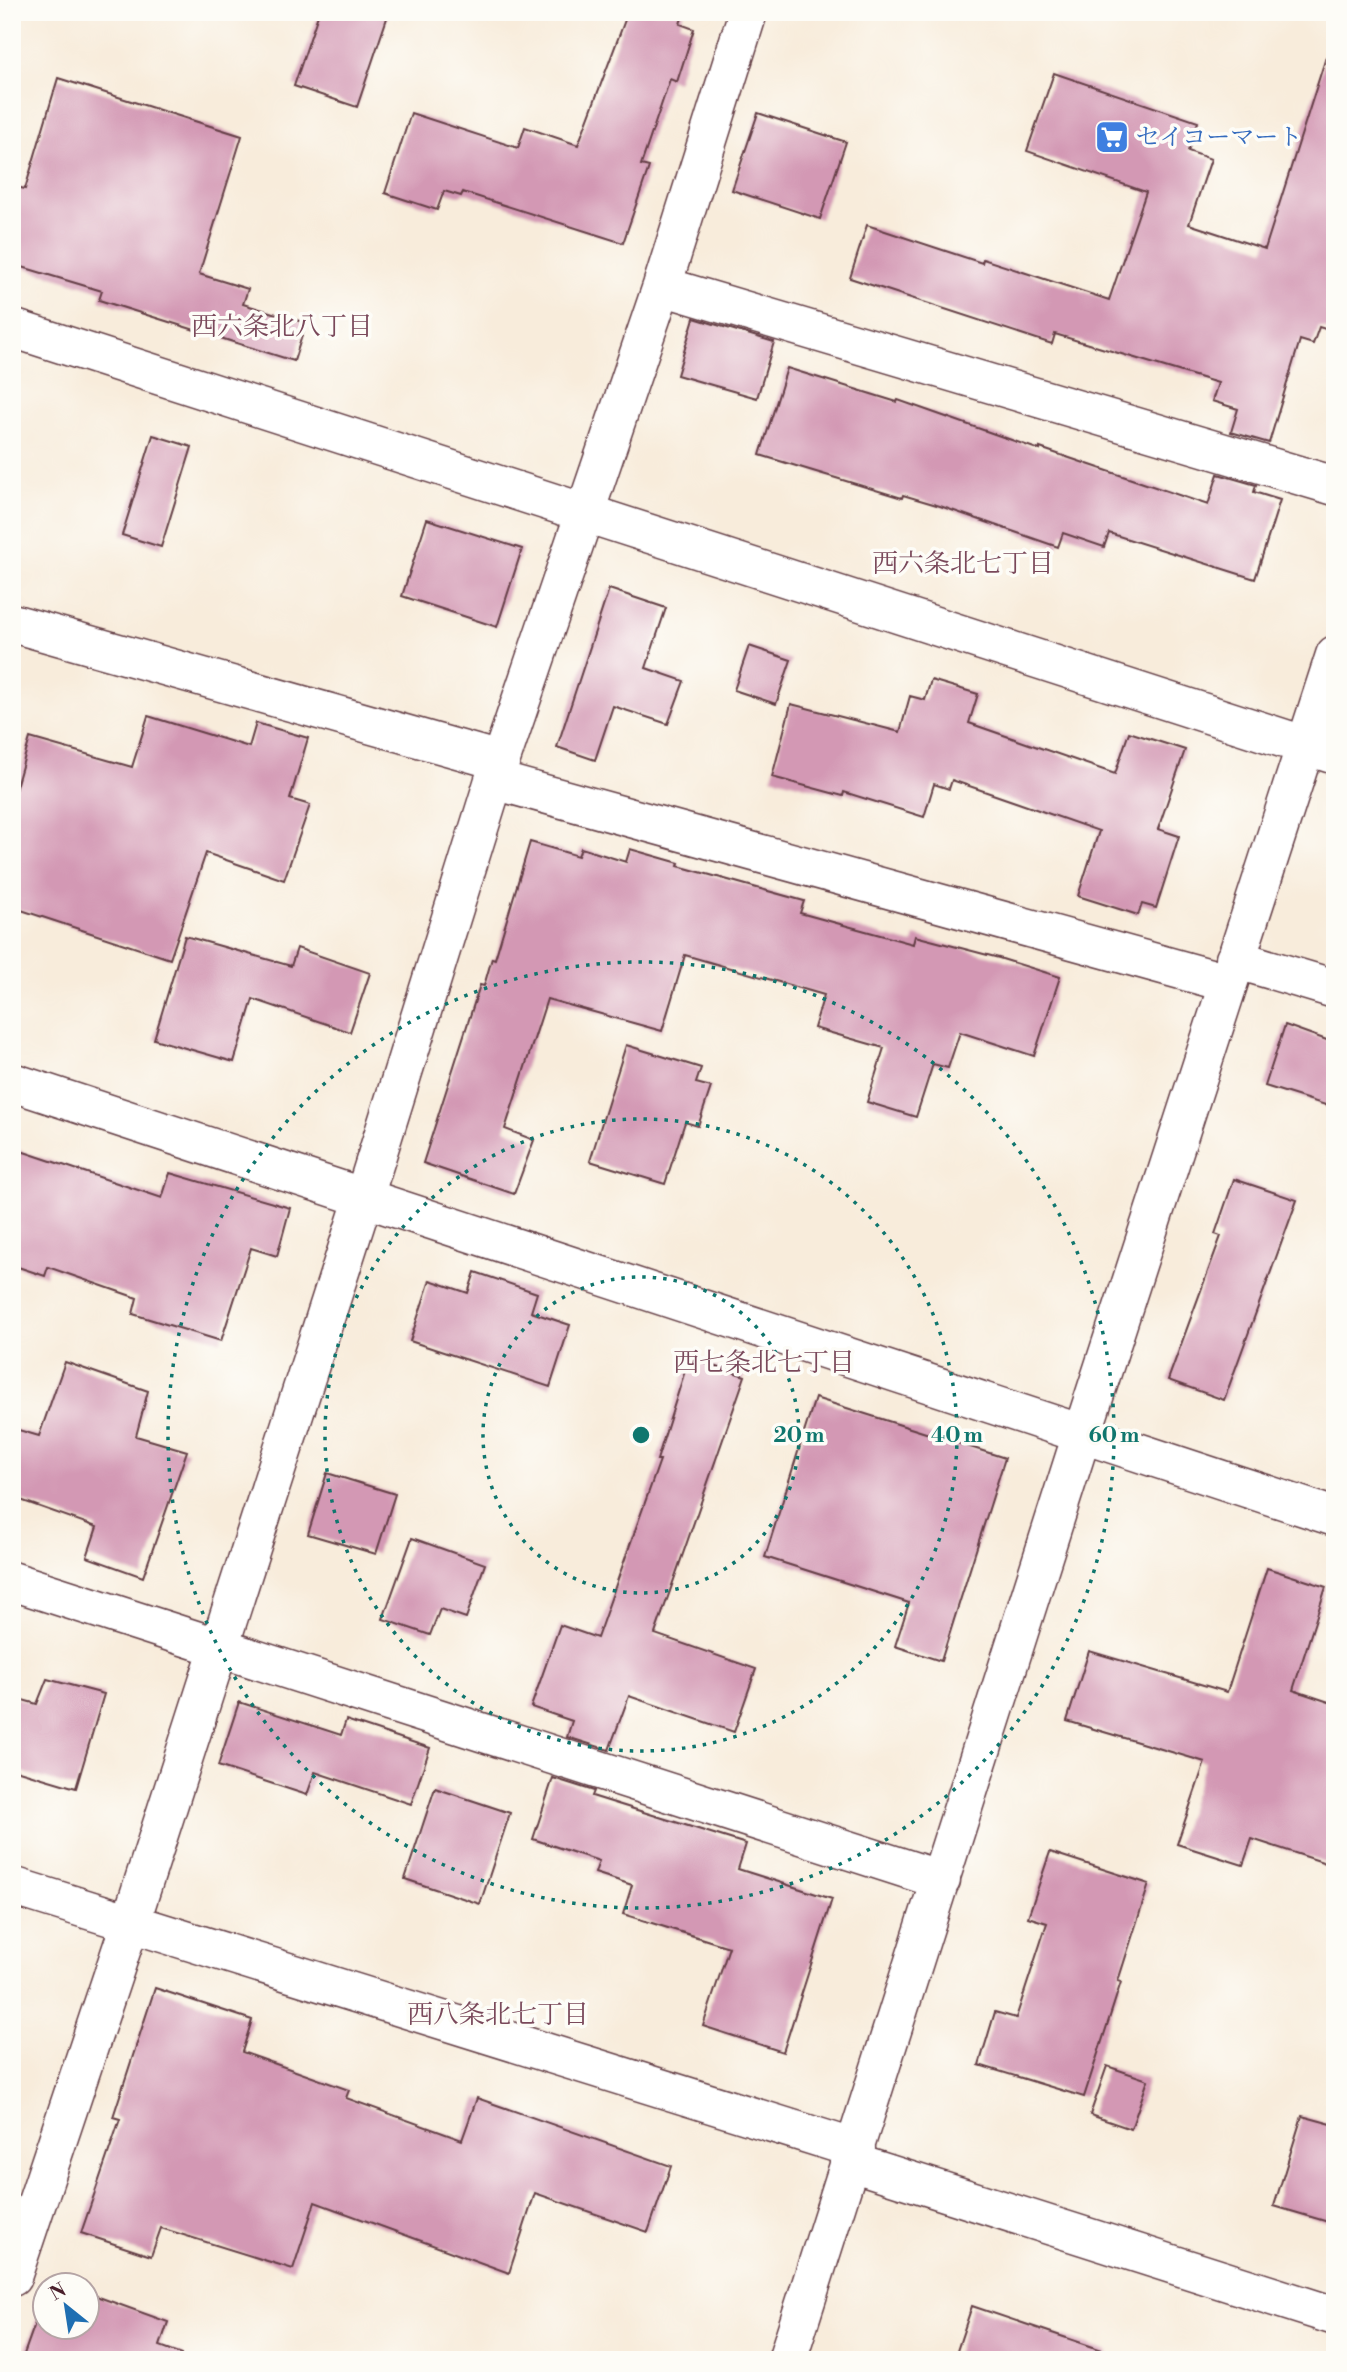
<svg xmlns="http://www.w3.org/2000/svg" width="1347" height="2372" viewBox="0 0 1347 2372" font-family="'Libre Bodoni','Noto Serif JP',serif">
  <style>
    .building { fill: #d398b4 }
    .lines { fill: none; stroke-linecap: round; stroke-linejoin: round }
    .minor-casing { stroke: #643e45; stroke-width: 41 }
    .minor { stroke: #fff; stroke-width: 38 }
    .ring { fill: none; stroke: #0f766e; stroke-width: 3.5; stroke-dasharray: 3.5 7 }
    .labels { text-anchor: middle; stroke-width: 7; stroke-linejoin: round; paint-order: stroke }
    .shop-label { font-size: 24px; fill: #366cbe; stroke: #fdfcf7; text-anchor: start }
    .neighbourhood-label { font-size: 26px; fill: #7a495b; stroke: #fdfcf7 }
    .centre { fill: #0f766e; stroke: #fdfcf7; stroke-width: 3.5 }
    .ring-label { font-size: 21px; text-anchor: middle; font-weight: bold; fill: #0f766e; stroke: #fdfcf7; stroke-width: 7; stroke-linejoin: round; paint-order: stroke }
  </style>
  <rect width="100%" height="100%" fill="#fdfcf7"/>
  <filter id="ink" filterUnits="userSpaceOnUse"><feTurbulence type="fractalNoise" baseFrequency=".0143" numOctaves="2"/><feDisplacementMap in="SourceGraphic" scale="14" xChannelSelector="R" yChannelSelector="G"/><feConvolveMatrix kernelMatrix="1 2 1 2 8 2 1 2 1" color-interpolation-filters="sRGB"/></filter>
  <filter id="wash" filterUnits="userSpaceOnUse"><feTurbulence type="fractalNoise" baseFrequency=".00686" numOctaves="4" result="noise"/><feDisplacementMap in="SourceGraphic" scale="28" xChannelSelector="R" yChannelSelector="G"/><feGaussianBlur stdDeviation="1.57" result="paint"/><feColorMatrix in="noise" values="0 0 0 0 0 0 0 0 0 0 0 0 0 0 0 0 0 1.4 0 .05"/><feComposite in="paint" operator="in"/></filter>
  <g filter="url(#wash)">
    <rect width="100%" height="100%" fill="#f8ecdb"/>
    <g id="blocks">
      <!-- building -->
      <path class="building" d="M319,12H389L357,107L294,86Z
        M628,12H684L680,24L694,29L677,82L670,79L641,165L649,167L623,243L463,192L461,196L444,191L437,210L385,193L411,113L518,148L525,127L578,145Z
        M1326,57L1335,58V332L1319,327L1313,344L1300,340L1269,443L1231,432L1238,409L1212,401L1218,383L1055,334L1052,344L850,278L867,225L982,263L983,259L1109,300L1146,192L1027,151L1054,73L1198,122L1188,151L1211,159L1189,224L1265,249Z
        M58,78L242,136L199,274L248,289L243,304L306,323L294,361L99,300L102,291L12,264V186L25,189Z
        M758,113L846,142L820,219L732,190Z
        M694,318L774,342L757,398L677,375Z
        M787,368L897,402L898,400L1040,450V448L1208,505L1218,474L1256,485L1254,492L1280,500L1255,579L1109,533L1104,547L1063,533L1058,547L940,506L903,495L902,498L760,455Z
        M153,435L192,447L161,547L122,535Z
        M427,519L522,549L497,627L402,596Z
        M609,589L666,608L646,668L684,681L668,724L613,706L595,760L557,747Z
        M749,646L791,660L776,704L734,690Z
        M931,680L978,694L969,723L1115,774L1129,732L1185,750L1158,829L1179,836L1156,908L1142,904L1138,915L1078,896L1099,831L952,780L949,789L934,784L924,817L844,792L843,796L772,777L791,704L900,732L910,696L925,700Z
        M148,716L249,747L256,723L308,738L290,799L310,805L284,880L206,853L170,959L12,907V801L30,738L132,767Z
        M530,842L578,856L581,848L626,862L630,849L679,863L678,866L804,901L800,913L913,944L915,936L999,958L1060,977L1034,1056L960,1032L948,1068L933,1064L916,1117L867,1102L884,1048L814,1028L824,995L685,955L662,1031L547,999L505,1129L534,1140L514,1194L423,1163L480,985L484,986L492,958L495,959Z
        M185,936L291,966L297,948L370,973L350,1032L253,999L234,1062L154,1039Z
        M1285,1025L1335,1043V1108L1265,1086Z
        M626,1045L701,1068L696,1083L711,1087L698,1126L685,1122L665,1184L590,1161Z
        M12,1148L162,1198L170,1173L290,1208L277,1256L251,1248L221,1341L133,1314L137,1298L48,1267L45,1276L12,1265Z
        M1234,1179L1297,1200L1224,1400L1168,1380L1221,1236L1215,1234Z
        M475,1272L537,1293L531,1312L570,1325L550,1387L410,1341L430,1280L468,1293Z
        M689,1358L745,1376L655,1634L756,1669L734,1732L629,1696L609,1750L567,1737L572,1721L531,1707L560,1625L597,1638L660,1460H657Z
        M65,1362L148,1391L136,1436L187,1451L143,1577L87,1557L97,1527L12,1497V1428L39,1436Z
        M815,1398L1005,1458L941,1661L895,1646L909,1603L765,1557Z
        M327,1473L395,1494L376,1554L308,1534Z
        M412,1538L485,1564L466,1618L440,1609L430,1635L383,1619Z
        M1267,1568L1326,1587L1293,1690L1335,1704V1866L1252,1839L1243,1865L1177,1844L1205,1762L1067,1721L1089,1651L1227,1692Z
        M47,1679L104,1694L76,1788L12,1769V1697L37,1704Z
        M239,1702L341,1735L346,1720L430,1748L411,1804L315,1772L307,1795L218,1766Z
        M553,1778L594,1791L592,1796L746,1844L738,1869L832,1899L783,2052L703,2026L729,1947L623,1914L632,1885L595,1873L599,1861L533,1839Z
        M435,1788L510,1813L480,1904L405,1879Z
        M1050,1852L1149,1884L1118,1981L1121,1982L1084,2097L979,2065L995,2012L1016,2018L1047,1923L1028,1917Z
        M155,1988L252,2020L242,2052L349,2090L346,2098L462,2140L477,2098L671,2166L648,2232L535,2193L509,2273L315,2202L293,2269L161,2228L151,2256L81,2233L120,2119L113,2117Z
        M1107,2066L1148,2080L1131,2129L1090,2115Z
        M1302,2116L1335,2125V2224L1274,2206Z
        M96,2296L168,2322L160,2346L182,2354L181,2360H22L42,2304L46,2306V2327H88Z
        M972,2306L1108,2352L1107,2360H954Z"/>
    </g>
  </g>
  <g filter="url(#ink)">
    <use href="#blocks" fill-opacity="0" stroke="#643e45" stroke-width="2"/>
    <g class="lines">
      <!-- minor casing -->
      <g class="minor-casing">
        <path id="minor" d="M662,286L1335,486
          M12,328L1335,755
          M12,623L500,761
          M494,780L1228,983
          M1235,959L1335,989
          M12,1082L1335,1517
          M12,1581L941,1880
          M12,1886L856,2149
          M851,2162L1335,2316
          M12,2277L130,1924L364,1197L494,780L662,286L748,12
          M787,2360L1082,1434L1335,655"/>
      </g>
      <!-- minor -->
      <use href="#minor" class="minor"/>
    </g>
  </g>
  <!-- distance rings -->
  <g class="ring">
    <circle cx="641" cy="1435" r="158"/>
    <circle cx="641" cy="1435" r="316"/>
    <circle cx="641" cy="1435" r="473"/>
  </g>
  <!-- icons -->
  <defs>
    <g id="supermarket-square" transform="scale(1.75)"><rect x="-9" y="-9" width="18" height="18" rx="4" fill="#3f7fe0" stroke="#fdfcf7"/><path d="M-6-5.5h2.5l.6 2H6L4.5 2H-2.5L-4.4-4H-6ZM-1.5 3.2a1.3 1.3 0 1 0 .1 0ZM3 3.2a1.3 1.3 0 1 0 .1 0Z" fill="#fff"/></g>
  </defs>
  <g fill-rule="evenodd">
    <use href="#supermarket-square" x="1112" y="137"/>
  </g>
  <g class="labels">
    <!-- shop labels -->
    <g class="shop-label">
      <text x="1136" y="145">セイコーマート</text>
    </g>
    <!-- neighbourhood labels -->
    <g class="neighbourhood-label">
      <text x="282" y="335">西六条北八丁目</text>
      <text x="963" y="572">西六条北七丁目</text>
      <text x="764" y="1371">西七条北七丁目</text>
      <text x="498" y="2023">西八条北七丁目</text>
    </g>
  </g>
  <circle cx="641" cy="1435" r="10" class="centre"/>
  <g class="ring-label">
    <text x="799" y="1442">20 m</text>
    <text x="957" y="1442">40 m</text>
    <text x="1114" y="1442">60 m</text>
  </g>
  <!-- margin -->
  <rect width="1347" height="2372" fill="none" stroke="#fdfcf7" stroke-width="42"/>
  <!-- north arrow -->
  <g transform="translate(66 2306) rotate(330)"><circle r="33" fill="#fdfcf7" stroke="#b5a4a5" stroke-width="2"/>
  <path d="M0-5L12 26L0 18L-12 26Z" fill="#1f6fb2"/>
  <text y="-10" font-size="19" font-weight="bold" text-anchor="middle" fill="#4a1f2b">N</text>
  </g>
</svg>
